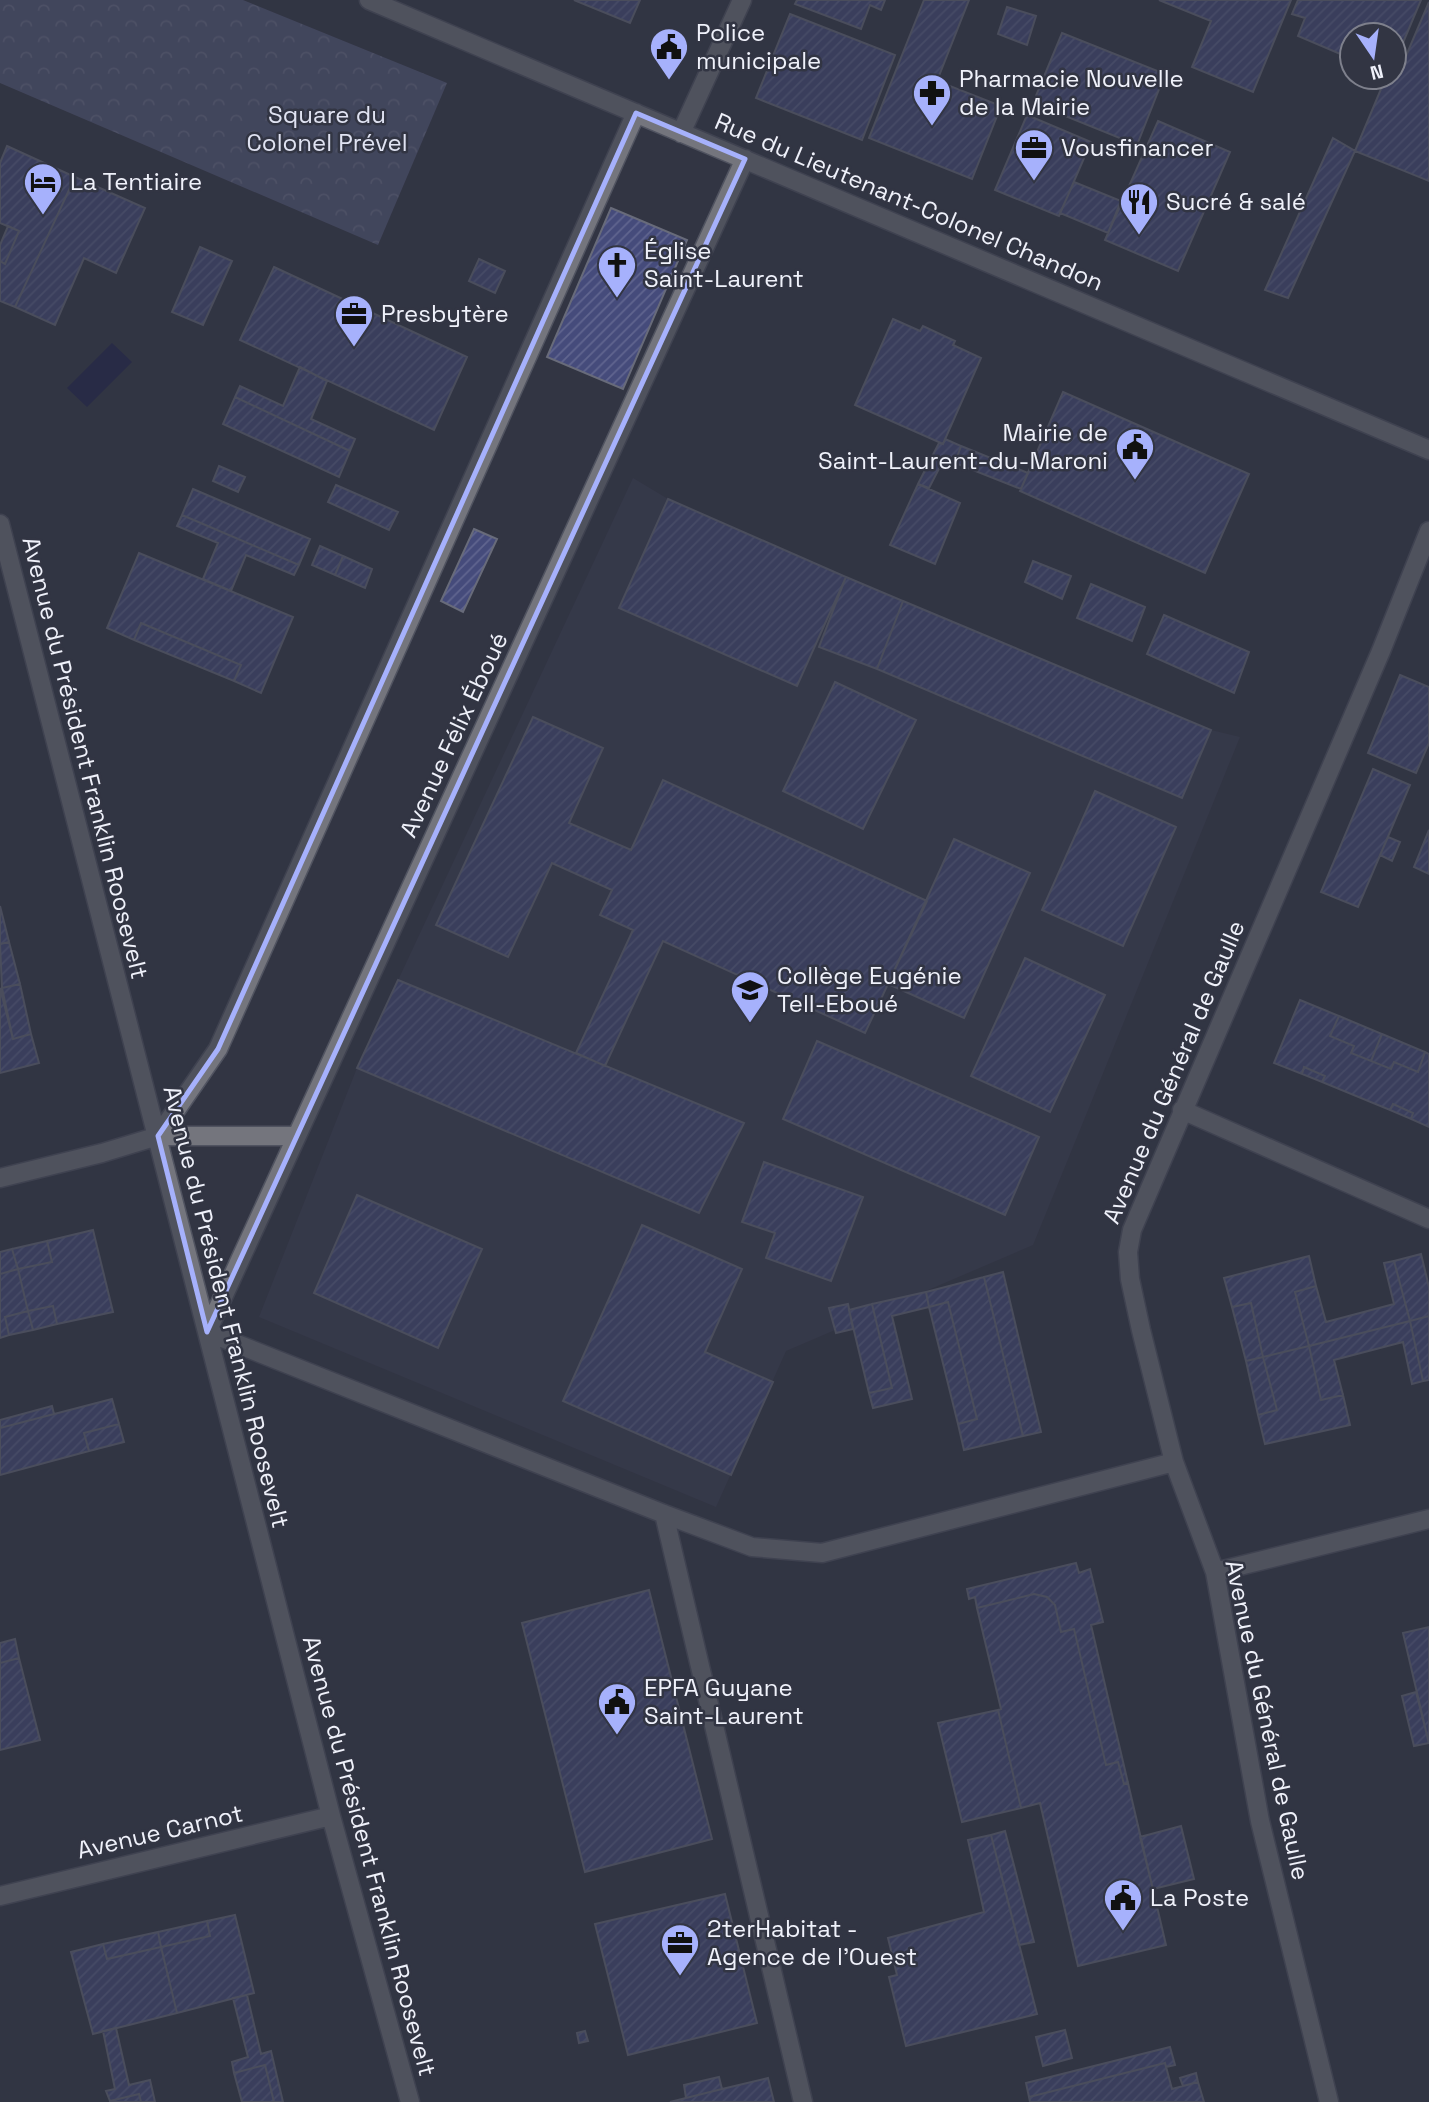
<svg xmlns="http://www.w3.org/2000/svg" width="1429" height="2102" viewBox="0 0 1429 2102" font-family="'Space Grotesk',sans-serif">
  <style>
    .built { fill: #3b3e51 }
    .park { fill: url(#park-crowns) }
    .water { fill: #1d1f4b }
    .building { fill: url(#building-hatch); stroke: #686b7a; stroke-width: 2 }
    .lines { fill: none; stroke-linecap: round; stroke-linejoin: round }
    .street-casing { stroke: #505360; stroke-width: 21 }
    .street { stroke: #74757d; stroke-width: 18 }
    .marked { fill: none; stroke: #a6b1fc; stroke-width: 5; stroke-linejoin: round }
    .labels { text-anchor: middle; stroke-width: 5; stroke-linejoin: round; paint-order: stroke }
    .poi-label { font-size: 24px; fill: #eff1fa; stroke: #323543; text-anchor: start }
    .park-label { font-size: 24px; fill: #e0e3f2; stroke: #323543 }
    .street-label { font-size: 24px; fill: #eff1fa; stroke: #323543 }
  </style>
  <defs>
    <pattern id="park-crowns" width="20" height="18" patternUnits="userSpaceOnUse" patternTransform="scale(1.75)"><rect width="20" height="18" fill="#565b7b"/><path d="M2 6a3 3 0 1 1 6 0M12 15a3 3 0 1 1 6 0" fill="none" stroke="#6f738f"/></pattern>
    <pattern id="building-hatch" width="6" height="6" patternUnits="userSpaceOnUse" patternTransform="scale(1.75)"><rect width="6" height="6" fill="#454b7b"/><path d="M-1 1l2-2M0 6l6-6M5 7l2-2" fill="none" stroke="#60658f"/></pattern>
  </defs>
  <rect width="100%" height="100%" fill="#323543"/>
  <!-- built -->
  <path class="built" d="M633,478L668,499L903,601L1211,730L1240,737L1033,1245L786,1351L716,1507L259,1317L357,1068Z"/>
  <!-- park -->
  <path class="park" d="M0,0H243L447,83L378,245L0,83Z"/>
  <!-- water -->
  <path class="water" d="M112,343L132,362L87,407L67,388Z"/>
  <!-- building -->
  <path class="building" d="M574,0H640L630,23Z
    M797,0H885L881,10L870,5L861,29L795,4Z
    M924,0H969L937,81L1001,106L972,179L869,138Z
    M1159,0H1291L1253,92L1192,67L1211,21Z
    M1298,0H1421L1394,64V35H1352V59L1298,36L1305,18L1292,14Z
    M1429,2V181L1355,151L1386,77H1397Z
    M1007,7L1036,16L1027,45L998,34Z
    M790,14L895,55L862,140L756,98Z
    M1062,33L1165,74L1137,145L1033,103Z
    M1027,115L1091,142L1059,216L995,190Z
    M1158,121L1230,152L1178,271L1105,240Z
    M1333,138L1355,151L1288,298L1265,290Z
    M7,146L75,177L15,307L0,301V261L5,264L19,231L0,223V163Z
    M75,177L145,208L116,273L84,258L55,325L15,307Z
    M1074,182L1121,201L1108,233L1060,213Z
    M611,208L687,240L623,389L547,357Z
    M8,226L19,231L5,264L0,261V245Z
    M200,247L232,261L203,325L172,312Z
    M479,259L505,271L495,293L469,281Z
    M274,267L467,357L434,430L240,340Z
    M893,319L920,331L923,326L955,341L953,345L981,358L943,444L855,405Z
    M300,367L327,381L311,419L355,439L350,451L235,397L240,386L283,406Z
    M1063,392L1249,474L1205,573L1020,491Z
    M235,397L350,451L339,477L223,424Z
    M945,439L961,446L955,463L944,459L929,488L918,484L939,443L943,444Z
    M961,446L1028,473L1021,489L955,463Z
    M219,466L245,477L238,492L213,481Z
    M918,484L960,503L935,564L890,545Z
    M336,485L398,512L389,530L328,502Z
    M193,489L310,539L299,565L182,515Z
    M668,499L846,577L797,686L619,608Z
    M182,515L299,565L294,575L246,555L231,591L203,579L218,543L177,526Z
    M474,529L497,539L463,612L441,601Z
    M320,546L343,556L335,575L312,565Z
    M139,553L293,617L261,693L234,681L241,665L141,623L134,640L107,628Z
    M343,556L372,569L365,588L335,575Z
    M1033,561L1071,576L1062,599L1025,582Z
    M846,577L903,601L877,669L819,647Z
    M1091,584L1145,607L1132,641L1077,618Z
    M903,601L1211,730L1182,798L877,669Z
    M1164,615L1249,652L1234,693L1147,654Z
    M141,623L241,665L234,681L134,640Z
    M1400,675L1429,687V743L1416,773L1368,753Z
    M835,682L916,720L863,829L783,791Z
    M533,717L603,748L569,823L631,850L663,780L927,901L865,1033L663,941L605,1066L576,1053L633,930L600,915L612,890L552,863L508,957L436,925Z
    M1373,769L1410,785L1358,907L1321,892Z
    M1095,791L1176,827L1123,946L1042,910Z
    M1429,830V874L1414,867Z
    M1388,837L1400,842L1392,861L1380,855Z
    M954,839L1030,873L964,1018L888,984Z
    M0,906L9,942L0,944Z
    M9,942L20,984L2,988L0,944Z
    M1025,958L1105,995L1050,1112L971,1076Z
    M398,980L744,1123L699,1213L357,1068Z
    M20,984L31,1034L13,1039L2,988Z
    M0,988L13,1039L31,1034L39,1063L0,1073Z
    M1300,1000L1339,1016L1330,1036L1354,1046L1351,1053L1391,1069L1394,1062L1418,1072L1425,1052L1429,1054V1127L1411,1119L1413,1113L1393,1104L1390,1110L1322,1082L1325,1076L1304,1067L1302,1074L1274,1063Z
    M1339,1016L1382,1034L1371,1061L1351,1053L1354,1046L1330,1036Z
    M1382,1034L1425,1052L1418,1072L1394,1062L1391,1069L1371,1061Z
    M817,1041L1039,1137L1005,1215L783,1119Z
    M1304,1067L1325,1076L1322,1082L1302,1074Z
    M1393,1104L1413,1113L1411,1119L1390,1110Z
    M764,1162L863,1197L831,1281L766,1258L775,1233L742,1222Z
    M357,1195L482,1249L438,1348L314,1293Z
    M642,1225L742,1269L705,1352L773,1382L731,1475L563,1401Z
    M93,1230L113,1312L57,1324L53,1306L28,1311L18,1269L52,1262L47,1241Z
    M47,1241L52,1262L18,1269L12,1249Z
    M12,1249L18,1269L0,1274V1252Z
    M1421,1254L1429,1287V1316L1410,1321L1394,1261Z
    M1309,1256L1316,1286L1295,1292L1309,1346L1263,1357L1251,1303L1232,1307L1224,1278Z
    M1394,1261L1410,1321L1309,1346L1295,1292L1316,1286L1326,1322L1394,1304L1384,1263Z
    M18,1269L28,1311L5,1317L9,1335L0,1338V1274Z
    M1003,1272L1041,1432L1023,1436L984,1277Z
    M984,1277L1023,1436L964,1450L958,1424L977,1419L948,1302L929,1307L926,1292Z
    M926,1292L929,1307L892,1316L912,1399L873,1408L869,1393L892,1388L872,1304Z
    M948,1302L977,1419L958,1424L929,1307Z
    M1251,1303L1263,1357L1246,1361L1232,1307Z
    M848,1304L853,1329L836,1333L829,1308Z
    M872,1304L892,1388L869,1393L849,1310Z
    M53,1306L57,1324L33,1330L28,1311Z
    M28,1311L33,1330L9,1335L5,1317Z
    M1429,1316V1380L1423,1381L1410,1321Z
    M1410,1321L1423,1381L1412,1384L1403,1342L1334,1360L1343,1395L1321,1400L1309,1346Z
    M1309,1346L1321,1400L1343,1395L1350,1425L1265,1444L1258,1415L1277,1410L1263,1357Z
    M1263,1357L1277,1410L1258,1415L1246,1361Z
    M112,1399L119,1424L84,1433L89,1451L0,1475V1428Z
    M52,1406L54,1414L0,1428V1420Z
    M119,1424L124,1442L89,1451L84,1433Z
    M1076,1563L1079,1573L1090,1569L1103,1622L1091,1625L1128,1783L1124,1784L1118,1762L1106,1765L1074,1629L1061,1632L1055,1605L1047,1597L1034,1594L977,1608L975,1597L969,1599L967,1589Z
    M649,1590L712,1839L585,1872L522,1623Z
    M1034,1594L1047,1597L1055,1605L1061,1632L1074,1629L1106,1765L1118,1762L1124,1784L1128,1783L1166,1945L1078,1966L1040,1803L1021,1808L998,1710L1001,1709L977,1608Z
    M1429,1627V1744L1403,1633Z
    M15,1639L19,1658L0,1663V1643Z
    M19,1658L40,1740L0,1750V1663Z
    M1416,1692L1429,1743L1414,1746L1402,1696Z
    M998,1710L1021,1808L962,1822L938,1723Z
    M1181,1826L1194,1879L1153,1889L1140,1837Z
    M1005,1831L1034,1942L1019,1945L991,1835Z
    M991,1835L1037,2014L906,2046L889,1977L897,1975L888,1938L984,1912L968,1840Z
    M725,1894L757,2023L628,2055L595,1924Z
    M235,1915L254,1993L177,2013L161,1947L210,1936L207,1921Z
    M207,1921L210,1936L161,1947L158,1932Z
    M158,1932L161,1947L107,1959L103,1944Z
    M103,1944L107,1959L161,1947L177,2013L93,2034L71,1952Z
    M247,1995L261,2054L271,2051L283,2102H274L265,2065L234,2073L232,2062L248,2057L233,1998Z
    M116,2028L129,2085L150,2080L155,2102H141L139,2094L110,2101L106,2091L115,2089L103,2031Z
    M1065,2030L1072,2058L1043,2066L1036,2037Z
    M585,2031L588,2041L579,2043L577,2033Z
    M1170,2047L1175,2065L1166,2067L1165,2063L1029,2097L1026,2083Z
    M1165,2063L1172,2089L1198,2082L1204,2102H1030L1029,2097Z
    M265,2065L274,2102H242L234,2073Z
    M1196,2073L1198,2082L1183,2086L1180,2078Z
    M719,2077L722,2089L686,2098L684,2085Z
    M768,2078L774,2102H670L722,2089Z
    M139,2094L141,2102H110V2101Z"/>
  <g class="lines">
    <!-- street casing -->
    <g class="street-casing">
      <path id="street" d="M369,0L1429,450
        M681,133L742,0
        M745,159L207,1332L664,1514L752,1547L822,1553L1174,1462
        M0,524L331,1816L410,2102
        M1182,1110L1429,1219
        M158,1136L218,1049L636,113
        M0,1178L102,1153L158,1136H297
        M664,1514L803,2102
        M1215,1572L1429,1519
        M0,1896L331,1816
        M1329,2102L1260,1821L1215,1572L1174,1462L1141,1330L1130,1279L1128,1252L1132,1230L1381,651L1429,531"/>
    </g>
    <!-- street -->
    <use href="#street" class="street"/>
  </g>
  <!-- marked area -->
  <path d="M0 0H1429V2102H0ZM636,113L745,159L207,1332L158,1136L218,1049Z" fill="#323543" fill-opacity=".55" fill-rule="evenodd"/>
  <path class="marked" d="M636,113L745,159L207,1332L158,1136L218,1049Z"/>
  <!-- icons -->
  <defs>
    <g id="civic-pin" transform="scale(2.0125)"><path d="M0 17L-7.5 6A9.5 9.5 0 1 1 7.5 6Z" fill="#a6b1fc" stroke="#323543"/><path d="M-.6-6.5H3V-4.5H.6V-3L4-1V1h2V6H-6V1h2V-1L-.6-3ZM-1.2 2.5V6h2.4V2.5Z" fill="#111"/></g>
    <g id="pharmacy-pin" transform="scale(2.0125)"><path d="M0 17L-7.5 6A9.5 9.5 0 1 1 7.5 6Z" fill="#a6b1fc" stroke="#323543"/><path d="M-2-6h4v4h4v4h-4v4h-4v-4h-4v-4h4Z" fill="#111"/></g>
    <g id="office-pin" transform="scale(2.0125)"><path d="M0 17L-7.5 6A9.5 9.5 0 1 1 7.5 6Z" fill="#a6b1fc" stroke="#323543"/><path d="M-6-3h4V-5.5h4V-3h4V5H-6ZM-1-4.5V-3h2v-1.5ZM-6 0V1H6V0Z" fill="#111"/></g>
    <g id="hotel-pin" transform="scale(2.0125)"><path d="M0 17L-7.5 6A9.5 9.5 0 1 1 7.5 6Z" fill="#a6b1fc" stroke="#323543"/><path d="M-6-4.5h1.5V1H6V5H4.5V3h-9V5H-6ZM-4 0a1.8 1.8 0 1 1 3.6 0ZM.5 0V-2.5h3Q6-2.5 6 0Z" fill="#111"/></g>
    <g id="restaurant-pin" transform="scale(2.0125)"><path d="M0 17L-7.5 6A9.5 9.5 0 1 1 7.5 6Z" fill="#a6b1fc" stroke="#323543"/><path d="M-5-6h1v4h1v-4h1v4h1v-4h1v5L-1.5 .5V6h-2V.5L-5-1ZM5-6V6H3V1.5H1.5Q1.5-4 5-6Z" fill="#111"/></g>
    <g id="church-pin" transform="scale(2.0125)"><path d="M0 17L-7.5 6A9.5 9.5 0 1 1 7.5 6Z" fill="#a6b1fc" stroke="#323543"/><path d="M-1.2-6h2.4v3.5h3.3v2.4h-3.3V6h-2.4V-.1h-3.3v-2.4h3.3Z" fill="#111"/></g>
    <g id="school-pin" transform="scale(2.0125)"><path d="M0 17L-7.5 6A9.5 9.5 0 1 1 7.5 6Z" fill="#a6b1fc" stroke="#323543"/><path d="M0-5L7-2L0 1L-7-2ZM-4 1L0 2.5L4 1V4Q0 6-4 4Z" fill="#111"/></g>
  </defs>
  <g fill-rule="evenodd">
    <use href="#civic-pin" x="669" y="47"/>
    <use href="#pharmacy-pin" x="932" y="93"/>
    <use href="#office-pin" x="1034" y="148"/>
    <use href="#hotel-pin" x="43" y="182"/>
    <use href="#restaurant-pin" x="1139" y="202"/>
    <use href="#church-pin" x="617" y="265"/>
    <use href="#office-pin" x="354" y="314"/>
    <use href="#civic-pin" x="1135" y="447"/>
    <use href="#school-pin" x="750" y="990"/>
    <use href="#civic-pin" x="617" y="1702"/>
    <use href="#civic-pin" x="1123" y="1898"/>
    <use href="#office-pin" x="680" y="1943"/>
  </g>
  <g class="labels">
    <!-- poi labels -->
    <g class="poi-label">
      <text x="696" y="41">Police<tspan x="696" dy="28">municipale</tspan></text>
      <text x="959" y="87">Pharmacie Nouvelle<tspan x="959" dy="28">de la Mairie</tspan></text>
      <text x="1061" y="156">Vousfinancer</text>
      <text x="70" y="190">La Tentiaire</text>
      <text x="1166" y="210">Sucré &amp; salé</text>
      <text x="644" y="259">Église<tspan x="644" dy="28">Saint-Laurent</tspan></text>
      <text x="381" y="322">Presbytère</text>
      <text x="1108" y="441" text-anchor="end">Mairie de<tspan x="1108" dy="28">Saint-Laurent-du-Maroni</tspan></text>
      <text x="777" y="984">Collège Eugénie<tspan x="777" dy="28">Tell-Eboué</tspan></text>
      <text x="644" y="1696">EPFA Guyane<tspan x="644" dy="28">Saint-Laurent</tspan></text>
      <text x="1150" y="1906">La Poste</text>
      <text x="707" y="1937">2terHabitat -<tspan x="707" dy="28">Agence de l'Ouest</tspan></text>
    </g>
    <!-- park labels -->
    <g class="park-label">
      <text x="327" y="123">Square du<tspan x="327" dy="28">Colonel Prével</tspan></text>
    </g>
    <!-- street labels -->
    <g class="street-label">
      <text transform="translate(909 202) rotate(23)" y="8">Rue du Lieutenant-Colonel Chandon</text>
      <text transform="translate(454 735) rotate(-65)" y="8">Avenue Félix Éboué</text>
      <text transform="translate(85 758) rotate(76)" y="8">Avenue du Président Franklin Roosevelt</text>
      <text transform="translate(1174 1072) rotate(-67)" y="8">Avenue du Général de Gaulle</text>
      <text transform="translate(226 1307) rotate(76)" y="8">Avenue du Président Franklin Roosevelt</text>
      <text transform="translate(1267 1720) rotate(78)" y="8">Avenue du Général de Gaulle</text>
      <text transform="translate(160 1832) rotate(-13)" y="8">Avenue Carnot</text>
      <text transform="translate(369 1856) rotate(75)" y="8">Avenue du Président Franklin Roosevelt</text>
    </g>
  </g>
  <!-- north arrow -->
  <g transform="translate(1373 56) rotate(167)"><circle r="33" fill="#323543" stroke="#7e808c" stroke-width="2"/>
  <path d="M0-5L12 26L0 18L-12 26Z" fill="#a6b1fc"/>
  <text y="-10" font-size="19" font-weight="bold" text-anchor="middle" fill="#eff1fa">N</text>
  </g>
</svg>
